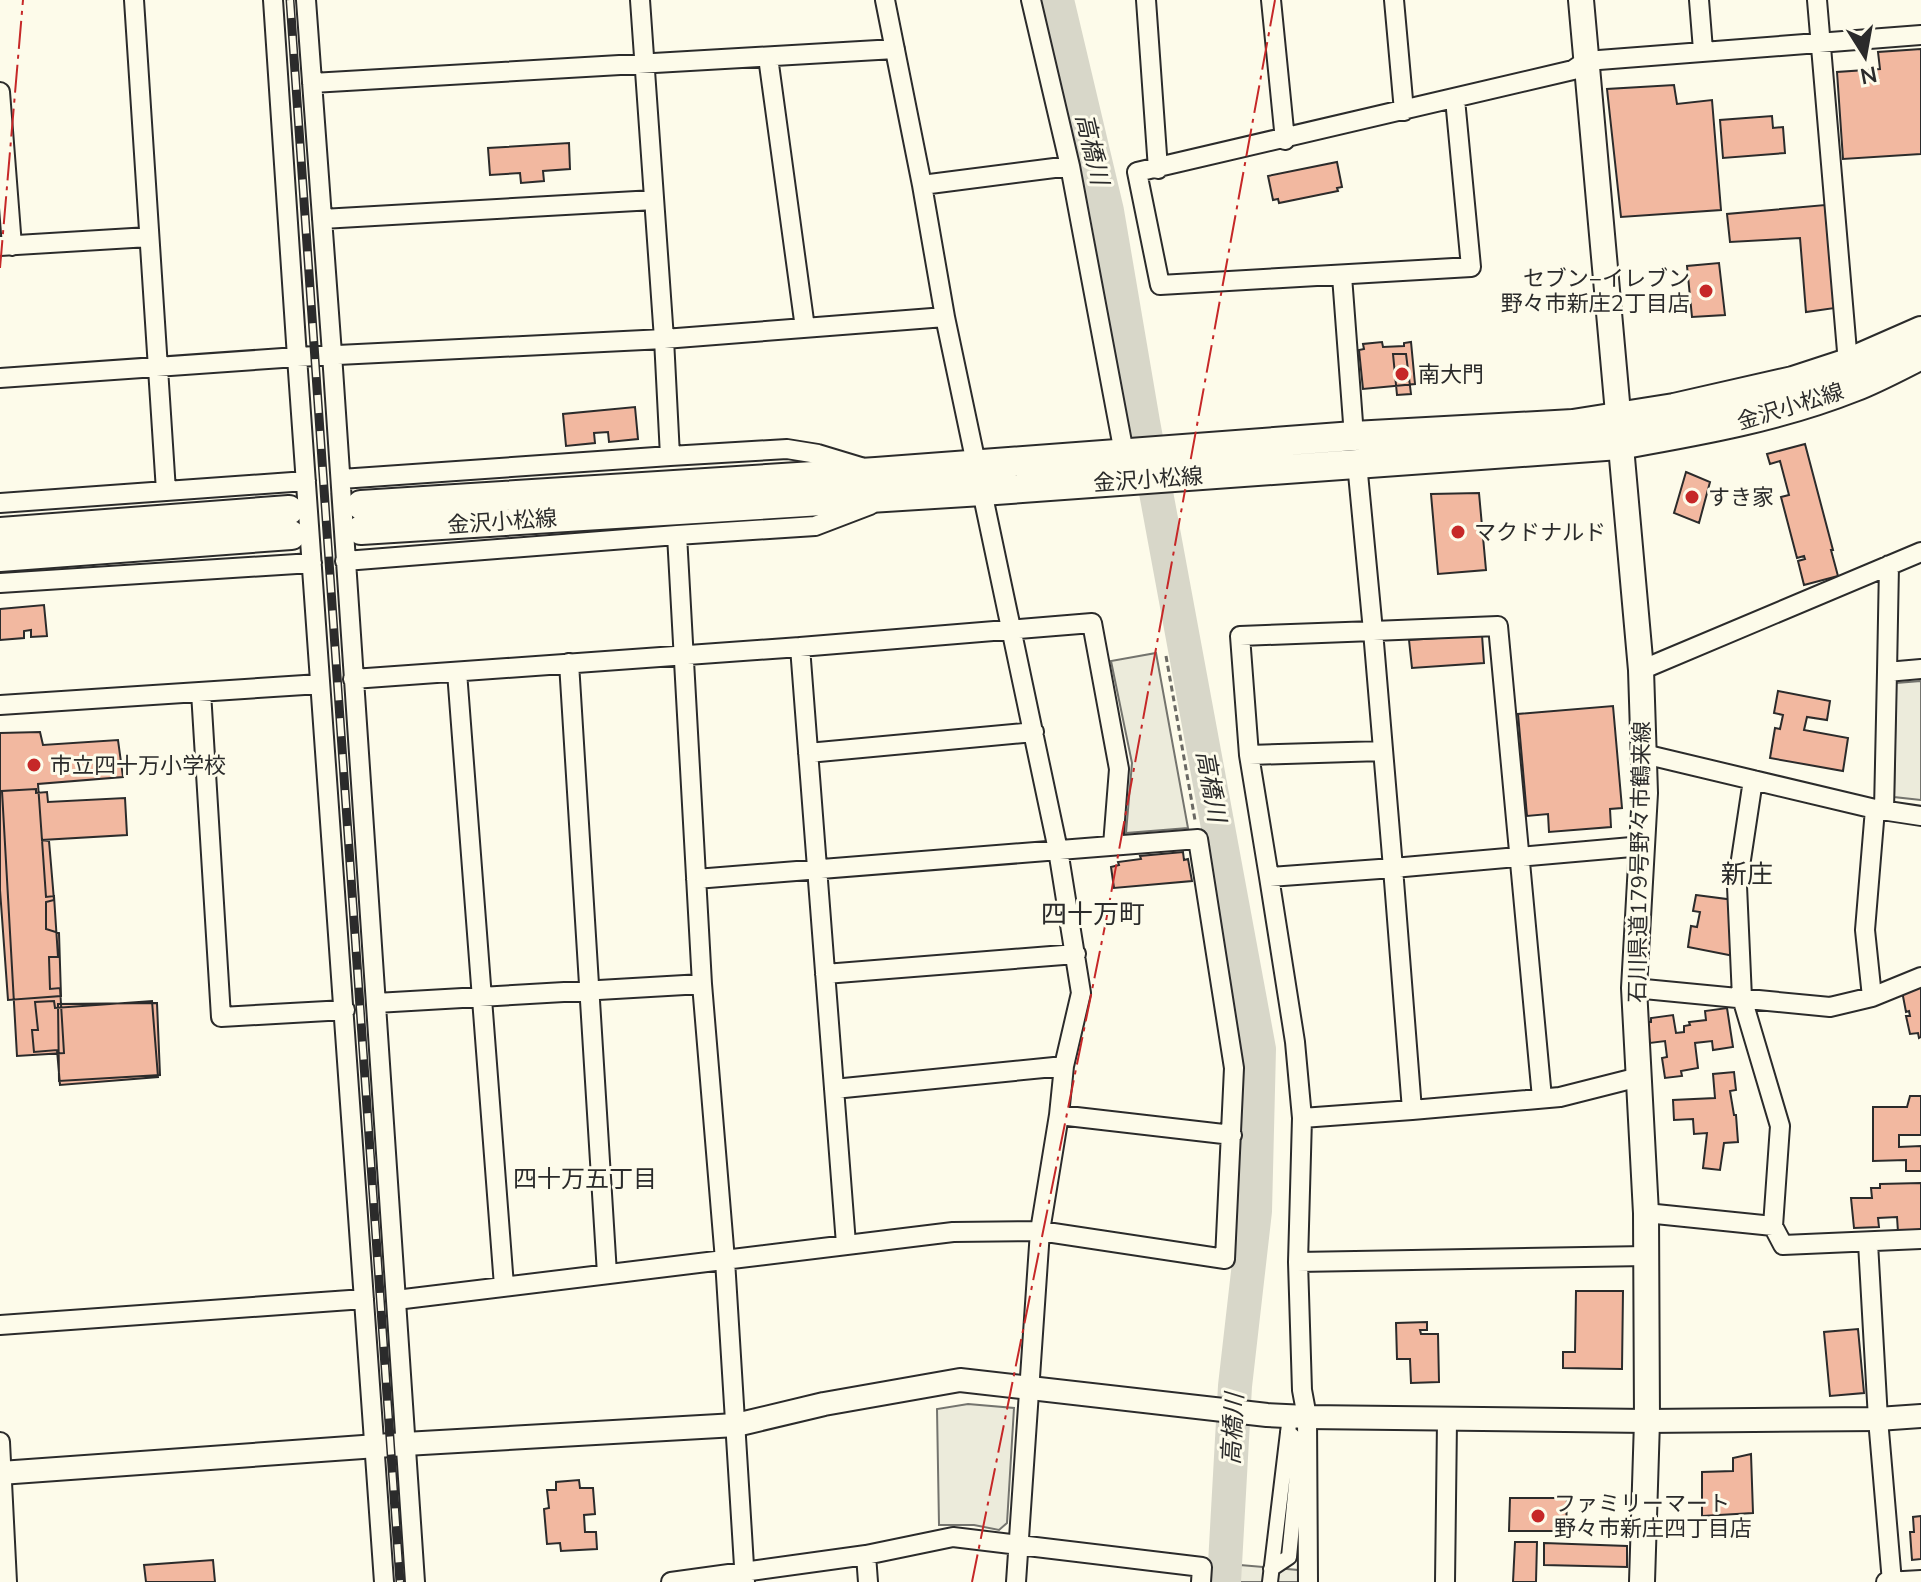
<svg xmlns="http://www.w3.org/2000/svg" width="1921" height="1582" viewBox="0 0 1921 1582" font-family="'Nunito Sans','Noto Sans JP',sans-serif">
  <style>
    .green { fill: #ecebdb; stroke: #74746e; stroke-width: 2 }
    .lines { fill: none; stroke-linecap: round; stroke-linejoin: round }
    .river { stroke: #d8d7c9; stroke-width: 34 }
    .building { fill: #f2b8a0; stroke: #2b2b2b; stroke-width: 2 }
    .primary-tunnel { stroke: #d3d1c4; stroke-width: 28; stroke-dasharray: 28 14; stroke-linecap: butt }
    .pedestrian-casing { stroke: #2b2b2b; stroke-width: 18 }
    .minor-casing { stroke: #2b2b2b; stroke-width: 22 }
    .tertiary-casing { stroke: #2b2b2b; stroke-width: 26 }
    .secondary-casing { stroke: #2b2b2b; stroke-width: 28 }
    .primary-casing { stroke: #2b2b2b; stroke-width: 32 }
    .path { stroke: #6a6964; stroke-width: 3; stroke-dasharray: 6 4; stroke-linecap: butt }
    .pedestrian { stroke: #fdfbea; stroke-width: 14 }
    .minor { stroke: #fdfbea; stroke-width: 18 }
    .tertiary { stroke: #fdfbea; stroke-width: 22 }
    .secondary { stroke: #fdfbea; stroke-width: 24 }
    .primary { stroke: #fdfbea; stroke-width: 28 }
    .rail-casing { stroke: #2b2b2b; stroke-width: 9 }
    .rail { stroke: #fdfbea; stroke-width: 6; stroke-dasharray: 18; stroke-linecap: butt }
    .power { stroke: #c62828; stroke-width: 2; stroke-dasharray: 28 6 4 6; stroke-linecap: butt }
    .poi-dot { fill: #c62828; stroke: #fdfbea; stroke-width: 3 }
    .labels { text-anchor: middle; stroke-width: 6; stroke-linejoin: round; paint-order: stroke }
    .poi-label { font-size: 22px; fill: #2b2b2b; stroke: #fdfbea; text-anchor: start }
    .street-label { font-size: 22px; fill: #2b2b2b; stroke: #fdfbea }
    .water-label { font-size: 24px; font-style: italic; fill: #2b2b2b; stroke: #fdfbea }
    .neighbourhood-label { font-size: 24px; fill: #2b2b2b; stroke: #fdfbea }
    .quarter-label { font-size: 26px; fill: #2b2b2b; stroke: #fdfbea }
  </style>
  <rect width="100%" height="100%" fill="#fdfbea"/>
  <!-- green -->
  <path class="green" d="M1156,653L1188,828L1126,833L1132,763L1111,661Z
    M1921,681V800L1894,797L1896,683Z
    M968,1404L1014,1408L1007,1523L999,1530L974,1525H939L937,1409Z
    M1240,1565L1298,1570V1582H1238Z"/>
  <g class="lines">
    <!-- river -->
    <path class="river" d="M1057,0L1107,211L1143,422L1259,1049L1255,1211L1235,1386L1224,1582"/>
  </g>
  <!-- building -->
  <path class="building" d="M1921,49V154L1843,159L1837,72L1880,69L1878,52Z
    M1674,85L1677,104L1712,100L1721,210L1621,217L1607,89Z
    M1772,116L1773,128L1783,127L1785,153L1723,158L1720,120Z
    M569,143L570,169L543,171L544,181L521,183L520,173L490,175L488,148Z
    M1337,162L1342,187L1337,188L1338,191L1279,203L1278,199L1273,200L1268,176Z
    M1825,205L1835,308L1806,312L1800,238L1730,242L1727,214Z
    M1719,263L1725,315L1692,317L1687,266Z
    M1382,342L1383,347L1404,346V343L1411,342L1415,384L1363,389L1359,350L1364,349L1363,344Z
    M1393,354H1406L1411,394L1397,395Z
    M635,407L638,439L609,442L608,432L594,433L595,443L566,446L563,414Z
    M1805,444L1833,550H1831L1838,576L1804,585L1798,561L1805,559L1804,556L1797,558L1781,497L1789,495L1780,461L1770,464L1767,454Z
    M1686,472L1710,482L1699,523L1674,513Z
    M1479,493L1486,570L1438,574L1431,494Z
    M44,605L47,636L31,637V630L24,631V638L0,640V609Z
    M1482,635L1484,663L1412,668L1409,640Z
    M1778,691L1830,701L1827,720L1807,717L1804,730L1848,738L1843,771L1770,758L1775,728L1780,729L1783,715L1774,713Z
    M1778,691L1830,701L1827,720L1807,717L1804,730L1848,738L1843,771L1770,758L1775,728L1780,729L1783,715L1774,713Z
    M1613,706L1622,808L1610,809L1611,827L1549,832L1548,814L1527,816L1518,714Z
    M40,732L43,745L118,740L123,777L38,784L42,840L49,841L54,900L46,902V929L59,933L61,996L8,1000L0,890V733Z
    M36,789V793L47,792L48,802L125,798L127,835L42,840L46,897L54,896L58,957H49L50,989L60,988L64,1053L17,1056L2,791Z
    M1183,852L1184,860L1188,859L1192,881L1114,888L1111,867L1119,865L1118,862L1141,859L1140,856Z
    M1696,895L1734,900V956L1688,947L1691,926L1697,927L1700,912L1693,911Z
    M1921,987V1037L1919,1038L1918,1033L1910,1034L1906,1016H1910L1909,1011L1906,1012L1902,991Z
    M54,1001L55,1008L152,1001L158,1077L60,1085L57,1050L34,1052L32,1030H38L35,1002Z
    M157,1003L160,1075L59,1081L58,1004Z
    M1727,1008L1733,1047L1713,1050L1712,1041L1695,1043L1698,1068L1681,1071L1682,1076L1665,1078L1662,1058L1667,1057L1665,1041L1650,1043L1646,1022H1651V1018L1673,1015L1676,1033L1684,1032V1026L1690,1025L1689,1022L1706,1020L1705,1011Z
    M1734,1072L1736,1090L1730,1091L1734,1115H1736L1738,1142L1724,1143L1720,1170L1703,1168L1707,1133L1694,1134L1693,1119L1674,1120L1673,1100L1715,1098L1713,1074Z
    M1910,1096H1921V1135H1899V1147L1921,1146V1171H1906V1160L1873,1161V1107H1907Z
    M1921,1183V1231L1898,1232L1897,1217L1878,1218L1879,1227L1854,1228L1851,1198H1872L1871,1188H1880V1184Z
    M1576,1291H1623L1622,1369L1563,1368V1352H1575Z
    M1576,1291H1623L1622,1369L1563,1368V1352H1575Z
    M1427,1322V1330H1420L1421,1334H1438L1439,1382L1411,1383L1410,1359H1397L1396,1323Z
    M1858,1329L1864,1393L1830,1396L1824,1332Z
    M1751,1454L1753,1513L1702,1516V1472L1733,1471V1458Z
    M579,1480L580,1488H593L595,1514L584,1515L585,1532H596L597,1549L561,1551L560,1543L547,1544L544,1509L549,1508L547,1490H556V1482Z
    M1510,1498H1567L1566,1531H1509Z
    M1921,1516V1559L1912,1560L1910,1532H1914L1913,1517Z
    M1515,1542H1537L1536,1582H1513Z
    M1544,1543L1627,1546V1567L1544,1565Z
    M213,1560L215,1582H146L144,1565Z"/>
  <g class="lines">
    <!-- primary-tunnel -->
    <path class="primary-tunnel" d="M289,510L361,505
      M291,535L361,530"/>
    <!-- pedestrian casing -->
    <g class="pedestrian-casing">
      <path id="pedestrian" d="M1271,1569L1289,1557L1298,1464L1296,1439L1288,1432
        M1270,1582L1290,1416"/>
    </g>
    <!-- minor casing -->
    <g class="minor-casing">
      <path id="minor" d="M134,0L166,491L306,481
        M306,0L332,354L415,1582
        M885,0L922,185
        M1031,0L1070,166L1124,453
        M1146,0L1158,169
        M1271,0L1285,140
        M1394,0L1404,111
        M1699,0L1703,50
        M1817,0L1848,363
        M768,57L805,328
        M312,83L895,49
        M0,92L12,246
        M1455,99L1471,267L1160,285L1137,172L1573,70L1586,61L1921,35
        M322,219L654,200
        M0,246L149,237
        M1342,276L1354,436
        M945,317L1058,850L1081,993L1064,1066L1059,1115L1040,1231L1016,1582
        M0,378L297,357L273,0
        M1357,463L1373,631L1240,636L1249,755L1269,877L1393,868L1412,1110L1560,1097L1639,1077
        M861,467L818,454L787,449L670,456L664,339L945,317L922,185L1070,166
        M341,479L670,456
        M0,503L166,491
        M677,535L815,526L870,505
        M345,561L677,535L702,984L725,1260L745,1582
        M0,583L312,563
        M800,647L846,1244
        M569,663L607,1274
        M1641,670L1921,552
        M457,672L504,1286
        M1887,672L1889,565
        M353,679L800,647L1092,623L1119,769L1113,845
        M201,692L221,1017L345,1010
        M0,705L320,684
        M808,753L1034,732
        M1644,754L1875,809L1921,816
        M1249,755L1383,751
        M1753,780L1737,886L1742,998L1780,1126L1773,1226
        M1884,810L1887,672L1921,669
        M1269,877L1295,1042L1302,1118L1412,1110
        M825,974L1076,954
        M1634,988L1830,1007L1872,997L1921,977
        M1872,997L1865,930L1875,809
        M376,1003L702,984
        M834,1089L1064,1066
        M1542,1098L1498,626L1373,631L1393,868L1643,846
        M1059,1115L1232,1135
        M1302,1118L1298,1262L1646,1256
        M1646,1213L1773,1226L1783,1245L1921,1239
        M1868,1243L1878,1419L1892,1582
        M1298,1262L1302,1390L1307,1417L1308,1582
        M396,1300L953,1232L1040,1231L1225,1259L1234,1068L1198,839L696,879
        M0,1325L364,1299
        M0,1442L7,1582
        M866,1555L868,1582
        M384,1582L297,357L664,339L640,0
        M671,1582L866,1555L953,1537L1202,1567L1201,1582
        M1445,1582L1447,1421
        M1886,1582L1921,1580"/>
    </g>
    <!-- tertiary casing -->
    <g class="tertiary-casing">
      <path id="tertiary" d="M0,1473L405,1444L736,1425L824,1404L960,1380L1267,1415L1307,1417L1647,1421L1878,1419L1921,1416"/>
    </g>
    <!-- secondary casing -->
    <g class="secondary-casing">
      <path id="secondary" d="M1581,0L1641,670L1645,793L1634,988L1646,1213L1647,1421L1642,1582"/>
    </g>
    <!-- primary casing -->
    <g class="primary-casing">
      <path id="primary" d="M361,505L876,472L1354,436L1573,424L1674,408L1793,381L1848,363L1921,331
        M361,530L982,491L1619,445C1698,431 1779,417 1854,387C1877,378 1899,366 1921,355
        M0,532L289,510
        M0,557L291,535"/>
    </g>
    <!-- path -->
    <path class="path" d="M1166,656L1195,820"/>
    <!-- pedestrian -->
    <use href="#pedestrian" class="pedestrian"/>
    <!-- minor -->
    <use href="#minor" class="minor"/>
    <!-- tertiary -->
    <use href="#tertiary" class="tertiary"/>
    <!-- secondary -->
    <use href="#secondary" class="secondary"/>
    <!-- primary -->
    <use href="#primary" class="primary"/>
    <!-- rail casing -->
    <g class="rail-casing">
      <path id="rail" d="M290,0L400,1582"/>
    </g>
    <!-- rail -->
    <use href="#rail" class="rail"/>
    <!-- power -->
    <path class="power" d="M0,268L23,0
      M972,1582L1106,921L1275,0"/>
  </g>
  <!-- markers -->
  <g class="poi-dot">
    <circle cx="1706" cy="291" r="8"/>
    <circle cx="1402" cy="374" r="8"/>
    <circle cx="1692" cy="497" r="8"/>
    <circle cx="1458" cy="532" r="8"/>
    <circle cx="34" cy="765" r="8"/>
    <circle cx="1538" cy="1516" r="8"/>
  </g>
  <g class="labels">
    <!-- poi labels -->
    <g class="poi-label">
      <text x="1690" y="286" text-anchor="end">セブン−イレブン<tspan x="1690" dy="25">野々市新庄2丁目店</tspan></text>
      <text x="1418" y="382">南大門</text>
      <text x="1708" y="505">すき家</text>
      <text x="1474" y="540">マクドナルド</text>
      <text x="50" y="773">市立四十万小学校</text>
      <text x="1554" y="1511">ファミリーマート<tspan x="1554" dy="25">野々市新庄四丁目店</tspan></text>
    </g>
    <!-- street labels -->
    <g class="street-label">
      <text transform="translate(1790 406) rotate(-17)" y="8">金沢小松線</text>
      <text transform="translate(1148 479) rotate(-4)" y="8">金沢小松線</text>
      <text transform="translate(502 521) rotate(-4)" y="8">金沢小松線</text>
      <text transform="translate(1639 862) rotate(-89)" y="8">石川県道179号野々市鶴来線</text>
    </g>
    <!-- water labels -->
    <g class="water-label">
      <text transform="translate(1092 149) rotate(77)" y="8">高橋川</text>
      <text transform="translate(1211 786) rotate(80)" y="8">高橋川</text>
      <text transform="translate(1233 1429) rotate(-87)" y="8">高橋川</text>
    </g>
    <!-- neighbourhood labels -->
    <g class="neighbourhood-label">
      <text x="585" y="1187">四十万五丁目</text>
    </g>
    <!-- quarter labels -->
    <g class="quarter-label">
      <text x="1747" y="883">新庄</text>
      <text x="1093" y="923">四十万町</text>
    </g>
  </g>
  <!-- north arrow -->
  <g transform="translate(1865 56) rotate(169)" stroke="#fdfbea" stroke-width="6" paint-order="stroke">
  <path d="M0-6L14 30L0 20L-14 30Z" fill="#2b2b2b"/>
  <text y="-12" font-size="22" font-weight="bold" text-anchor="middle" fill="#2b2b2b">N</text>
  </g>
</svg>
